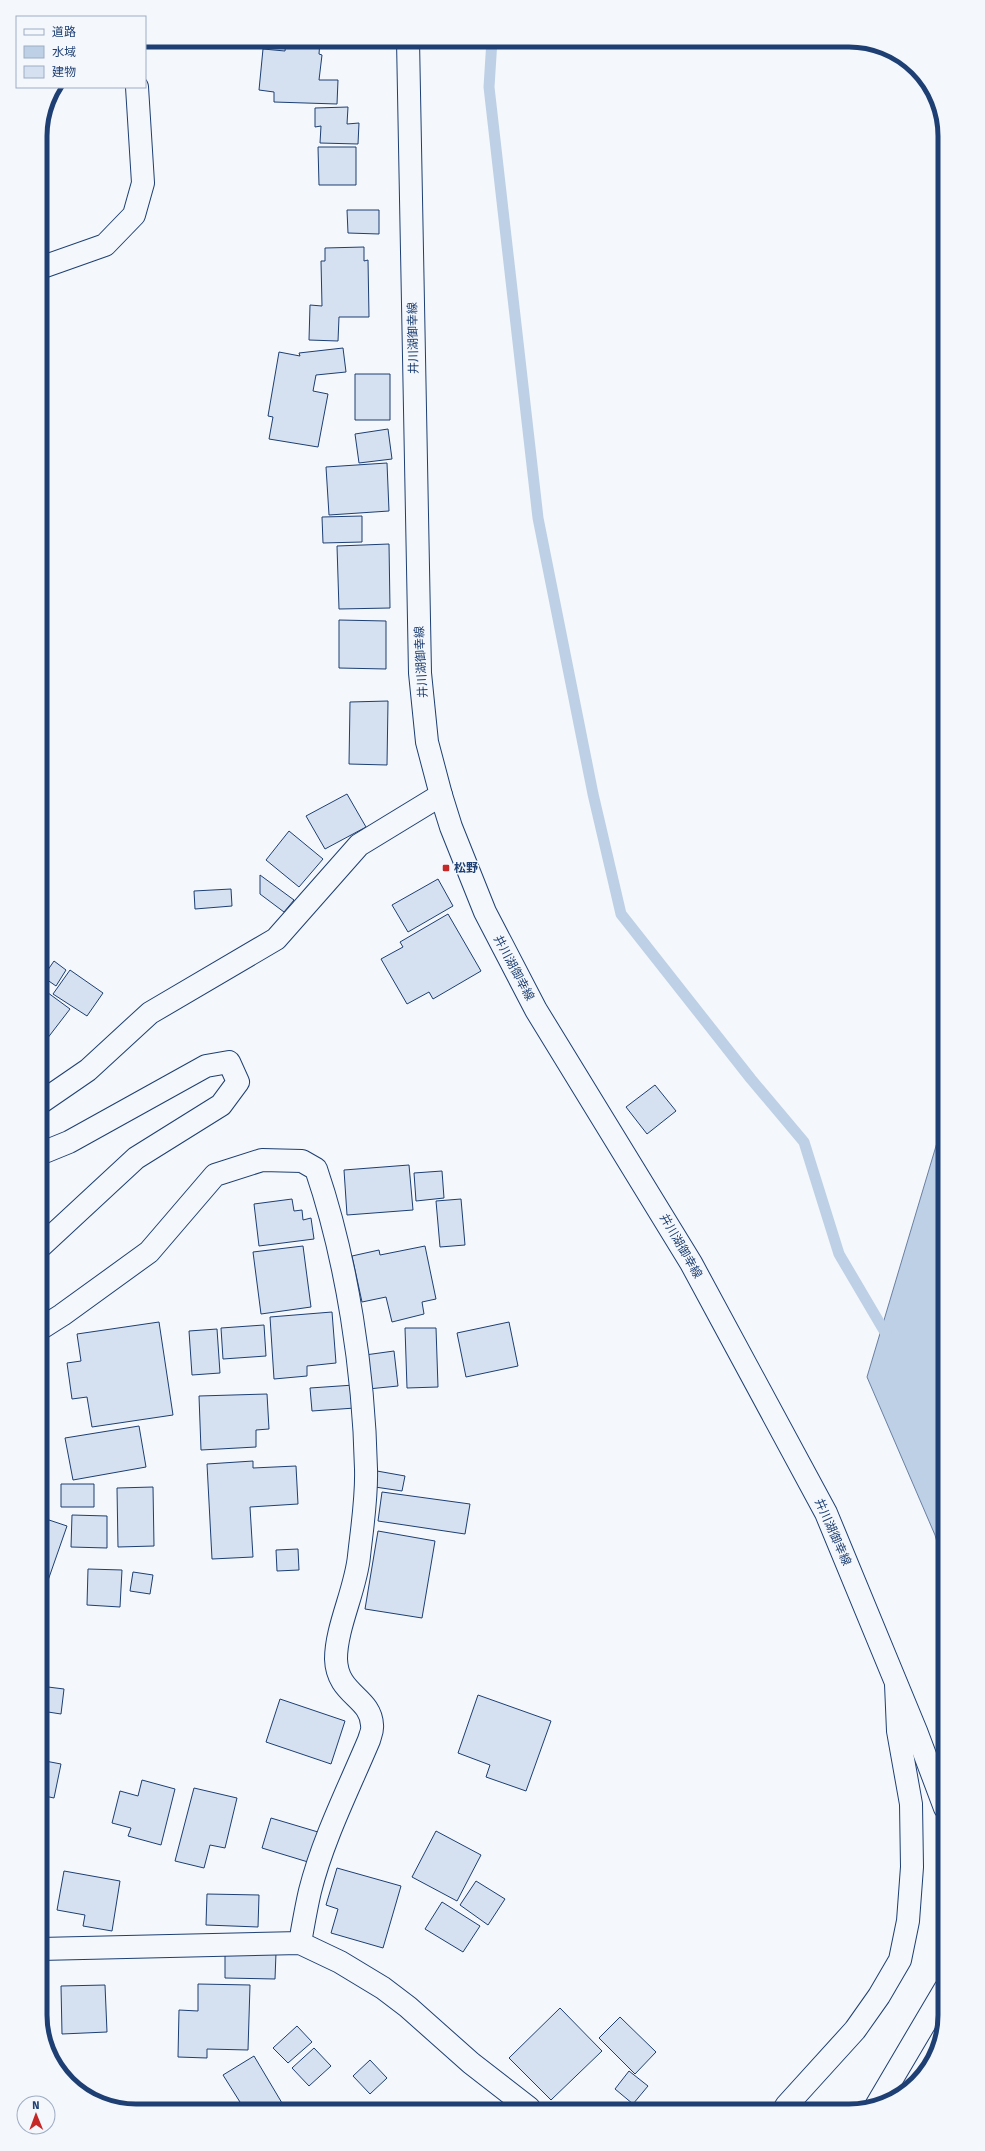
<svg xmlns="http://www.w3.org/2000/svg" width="985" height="2151" viewBox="0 0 985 2151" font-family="'Fira Sans','Noto Sans JP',sans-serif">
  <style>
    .water { fill: #bed0e5; stroke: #687fa3 }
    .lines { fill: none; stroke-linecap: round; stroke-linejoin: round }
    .stream { stroke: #bed0e5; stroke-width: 11 }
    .building { fill: #d5e0f0; stroke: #1d3f73 }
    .street-casing { stroke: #1d3f73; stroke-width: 24 }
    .primary-casing { stroke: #1d3f73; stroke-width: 24 }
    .street { stroke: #f4f7fb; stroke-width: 22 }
    .primary { stroke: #f4f7fb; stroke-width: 22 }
    .poi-dot { fill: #c62828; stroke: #f4f7fb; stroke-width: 1.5 }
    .labels { text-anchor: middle; stroke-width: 3; stroke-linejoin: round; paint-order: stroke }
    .street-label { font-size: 12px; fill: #1d3f73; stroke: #f4f7fb }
    .poi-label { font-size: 12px; font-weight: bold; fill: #1d3f73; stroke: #f4f7fb; text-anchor: start }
    .rim { fill: none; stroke: #1d3f73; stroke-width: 5 }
  </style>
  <rect width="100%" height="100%" fill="#f4f7fb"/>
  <!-- water -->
  <path class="water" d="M945,1122V1570L935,1535L867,1377L942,1126Z"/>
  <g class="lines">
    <!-- stream -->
    <path class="stream" d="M492,40L489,87L538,518L593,794L621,914L751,1079L804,1142L839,1254L889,1339"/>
  </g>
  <!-- building -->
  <path class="building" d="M286,40H320L319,54L322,55L319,80H338L337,104L274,102V92L259,90L263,49L285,51Z
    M348,107L347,124L359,123L358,144L320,143L321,126L315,127V108Z
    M318,147H356V185H319Z
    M347,210H379V234L348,233Z
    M364,247V261L368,260L369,317H339L338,341L309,340L310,305L322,306L321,261H325V248Z
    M343,348L346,372L316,375L313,391L328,394L318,447L269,439L273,417L268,416L279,352L300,356L299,353Z
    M355,374H390V420H355Z
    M388,429L392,459L359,463L355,434Z
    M387,463L389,511L329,515L326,467Z
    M362,516V542L323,543L322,517Z
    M389,544L390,608L339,609L337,546Z
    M339,620L386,621V669L339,668Z
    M388,701L387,765L349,764L350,702Z
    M347,794L366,827L325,849L306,816Z
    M289,831L323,859L299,887L266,860Z
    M260,875L294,900L284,912L260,894Z
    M438,879L453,906L408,932L392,905Z
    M231,889L232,906L195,909L194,891Z
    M448,914L481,971L433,999L429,992L407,1004L381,959L403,947L400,942Z
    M54,961L66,970L56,986L43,977Z
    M70,970L103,993L87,1016L53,994Z
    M40,987L70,1009L40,1048Z
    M655,1085L676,1111L647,1134L626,1107Z
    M409,1165L413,1210L347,1215L344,1170Z
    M442,1171L444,1198L416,1201L414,1173Z
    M292,1199L294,1211L302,1210L303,1220L311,1218L314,1239L259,1246L254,1204Z
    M461,1199L465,1245L440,1247L436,1201Z
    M303,1246L311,1307L261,1314L253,1252Z
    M425,1246L436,1299L422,1302L424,1314L392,1322L386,1297L362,1302L352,1256L379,1250L380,1255Z
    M332,1312L336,1363L307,1366V1376L274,1379L270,1317Z
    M159,1322L173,1415L92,1427L87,1397L72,1399L67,1363L81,1361L77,1334Z
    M509,1322L518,1366L466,1377L457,1333Z
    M264,1325L266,1356L223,1359L221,1328Z
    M405,1328H436L438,1387L407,1388Z
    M217,1329L220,1373L192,1375L189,1331Z
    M394,1351L398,1386L368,1389L365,1355Z
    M354,1385L355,1408L312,1411L310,1388Z
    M267,1394L269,1429L256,1430V1447L201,1450L199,1396Z
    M139,1426L146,1467L73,1480L65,1438Z
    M253,1461V1468L296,1466L298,1504L250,1507L253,1557L212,1559L207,1464Z
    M377,1471L405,1476L402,1491L375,1487Z
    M61,1484H94V1507H61Z
    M153,1487L154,1546L118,1547L117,1488Z
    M382,1492L470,1504L465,1534L378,1521Z
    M72,1515L107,1516V1548L71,1547Z
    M40,1517L67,1526L45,1589L40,1587Z
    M378,1531L435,1541L422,1618L365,1609Z
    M298,1549L299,1570L277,1571L276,1550Z
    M88,1569L122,1570L120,1607L87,1605Z
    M133,1572L153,1575L150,1594L130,1591Z
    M40,1686L64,1689L61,1714L48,1712L44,1745H40Z
    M478,1695L551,1721L526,1791L486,1777L490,1765L458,1753Z
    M280,1699L345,1721L331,1764L266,1742Z
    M40,1760L61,1764L54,1798L40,1795Z
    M142,1780L175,1789L161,1845L128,1836L131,1828L112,1823L120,1791L138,1796Z
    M194,1788L237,1798L225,1848L210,1845L204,1868L175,1861Z
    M271,1818L318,1832L308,1862L262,1848Z
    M436,1831L481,1855L457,1901L412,1877Z
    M337,1868L401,1886L383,1948L331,1933L338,1909L326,1905Z
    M64,1871L120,1881L112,1931L83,1926L85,1915L57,1910Z
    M476,1881L505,1899L488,1925L460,1905Z
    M207,1894L259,1895L258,1927L206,1925Z
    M442,1902L480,1926L463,1952L425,1929Z
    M225,1952L276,1953L275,1979L225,1978Z
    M198,1984L250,1985L248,2050L207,2049V2058L178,2057L179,2010L198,2011Z
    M105,1985L107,2032L62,2034L61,1986Z
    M560,2008L602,2051L551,2100L509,2058Z
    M620,2017L656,2052L635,2074L599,2038Z
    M297,2026L312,2042L288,2063L273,2048Z
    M314,2048L331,2066L309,2086L292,2068Z
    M254,2056L282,2103L270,2110H245L223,2075Z
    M370,2060L387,2078L370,2094L353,2076Z
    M629,2071L648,2086L633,2104L615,2089Z"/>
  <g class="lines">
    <!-- street casing -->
    <g class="street-casing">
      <path id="street" d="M40,268L105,245L134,215L143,183L137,87
        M40,1103L88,1070L150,1013L276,939L359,845L441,795
        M40,1247L136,1158L221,1105L238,1082L229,1062L206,1066L69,1142L42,1153L40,1152
        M40,1329L62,1315L149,1252L215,1175L262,1160L302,1161L316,1169C347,1260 364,1373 366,1469C367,1498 362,1528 359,1556C356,1589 336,1627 336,1659C337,1695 371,1697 372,1725C373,1730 370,1736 369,1740C348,1790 323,1839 310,1891C306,1908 303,1926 300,1943
        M40,1949L300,1943L340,1962L383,1988L408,2007L471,2063L529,2108
        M786,2106L855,2030L879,1996L900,1960L908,1921L912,1867L911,1804L898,1731L896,1684"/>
    </g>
    <!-- primary casing -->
    <g class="primary-casing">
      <path id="primary" d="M408,40L420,673L427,742L441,795L451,827L485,912L536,1010L691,1263L826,1513L916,1731L945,1808
        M876,2106L945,1989"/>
    </g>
    <!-- street -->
    <use href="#street" class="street"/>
    <!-- primary -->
    <use href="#primary" class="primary"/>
  </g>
  <!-- markers -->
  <rect class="poi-dot" x="442" y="864" width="8" height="8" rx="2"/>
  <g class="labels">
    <!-- street labels -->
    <g class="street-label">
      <text transform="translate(413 338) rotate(-91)" y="4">井川湖御幸線</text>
      <text transform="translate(421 662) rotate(-93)" y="4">井川湖御幸線</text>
      <text transform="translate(514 968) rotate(62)" y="4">井川湖御幸線</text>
      <text transform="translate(681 1246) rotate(60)" y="4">井川湖御幸線</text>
      <text transform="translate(833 1532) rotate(66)" y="4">井川湖御幸線</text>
    </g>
    <!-- poi labels -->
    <g class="poi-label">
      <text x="454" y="872">松野</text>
    </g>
  </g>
  <!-- crop -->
  <path d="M0 0H985V2151H0ZM136 47H849A89 89 0 0 1 938 136V2015A89 89 0 0 1 849 2104H136A89 89 0 0 1 47 2015V136A89 89 0 0 1 136 47Z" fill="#f4f7fb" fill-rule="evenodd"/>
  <path class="rim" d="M136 47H849A89 89 0 0 1 938 136V2015A89 89 0 0 1 849 2104H136A89 89 0 0 1 47 2015V136A89 89 0 0 1 136 47Z"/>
  <!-- legend -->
  <rect x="16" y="16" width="130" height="72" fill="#f4f7fb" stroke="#9eadc5"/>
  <rect x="24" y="29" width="20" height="6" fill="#f4f7fb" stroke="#9eadc5"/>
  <text x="52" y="36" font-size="12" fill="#1d3f73">道路</text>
  <rect x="24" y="46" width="20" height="12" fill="#bed0e5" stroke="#9eadc5"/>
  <text x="52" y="56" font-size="12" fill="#1d3f73">水域</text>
  <rect x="24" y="66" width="20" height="12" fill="#d5e0f0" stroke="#9eadc5"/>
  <text x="52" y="76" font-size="12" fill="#1d3f73">建物</text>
  <!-- north arrow -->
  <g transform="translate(36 2115) rotate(359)"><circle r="19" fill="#f4f7fb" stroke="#9eadc5"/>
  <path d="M0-3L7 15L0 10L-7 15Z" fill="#c62828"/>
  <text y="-6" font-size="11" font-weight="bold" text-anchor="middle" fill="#1d3f73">N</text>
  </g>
</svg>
